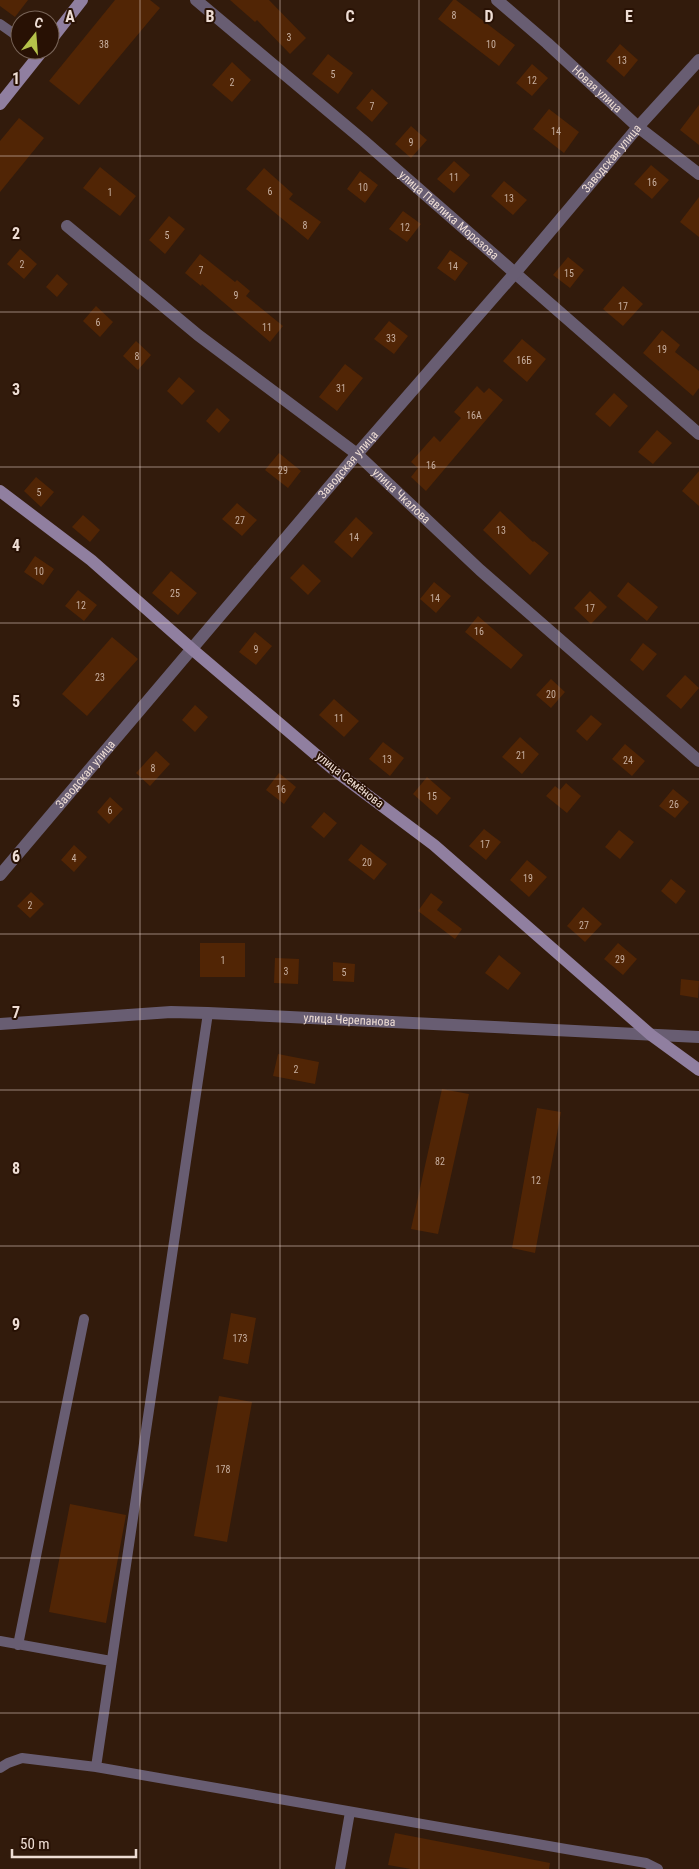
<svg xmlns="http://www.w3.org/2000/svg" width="699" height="1869" viewBox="0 0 699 1869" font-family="'Roboto Condensed',sans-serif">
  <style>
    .building { fill: #512505 }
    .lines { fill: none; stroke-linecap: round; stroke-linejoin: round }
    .lane { stroke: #685d72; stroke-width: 10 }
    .street { stroke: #685d72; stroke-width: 12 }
    .secondary { stroke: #907fa0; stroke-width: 12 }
    .grid { fill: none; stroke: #eeddd4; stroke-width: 1; stroke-opacity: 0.55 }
    .labels { text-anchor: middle; stroke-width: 4; stroke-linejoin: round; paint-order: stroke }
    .number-label { font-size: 10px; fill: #c7afa0 }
    .street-label { font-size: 12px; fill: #eeddd4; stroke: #281104 }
    .grid-label { font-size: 16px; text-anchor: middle; font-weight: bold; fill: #eeddd4; stroke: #281104; stroke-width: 4; stroke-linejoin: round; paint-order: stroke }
  </style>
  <rect width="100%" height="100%" fill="#321b0c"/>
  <!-- building -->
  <path class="building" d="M0,0H28L15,17L0,6Z
    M115,0H150L160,8L79,105L49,81Z
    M230,0H269L306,38L290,54L257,20L255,22Z
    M453,0H456L515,45L499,66L438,19Z
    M620,44L638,60L624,77L606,61Z
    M328,54L353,73L338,94L312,74Z
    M232,62L251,80L232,102L212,85Z
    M532,64L548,78L532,96L516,83Z
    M372,89L388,103L372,122L356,108Z
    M699,105V145L680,130Z
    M549,109L579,132L564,153L533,129Z
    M19,118L44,138L0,192V141Z
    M411,126L427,140L411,158L395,144Z
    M454,161L470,175L454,193L437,179Z
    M651,165L669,180L652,199L634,184Z
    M100,167L136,196L120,216L83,188Z
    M264,168L293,194L289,199L321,222L308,240L246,189Z
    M360,171L378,185L365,203L347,189Z
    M504,181L527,200L513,215L491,196Z
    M699,197V237L680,222Z
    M403,211L421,224L407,242L389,229Z
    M169,216L185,229L165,254L149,240Z
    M20,249L37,264L24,279L7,264Z
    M450,250L468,263L455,281L437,268Z
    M200,254L235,282L237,280L250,291L246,296L283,326L270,342L202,284L201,286L185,273Z
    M568,257L584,270L570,288L553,275Z
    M57,274L68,284L57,297L46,287Z
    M623,286L643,304L623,326L603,309Z
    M96,306L113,322L100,337L83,321Z
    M389,321L408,336L394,354L374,339Z
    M662,330L680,345L675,352L699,371V388L693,396L643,353Z
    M522,339L546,359L527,382L503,361Z
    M136,341L151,355L138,370L123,356Z
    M345,364L363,378L337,411L319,397Z
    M179,377L195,391L182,405L167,391Z
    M477,386L484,393L489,388L503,400L426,491L411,477L418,468L411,462L434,436L440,442L461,418L454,412Z
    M614,393L628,406L610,427L595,414Z
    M217,408L230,420L219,433L206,421Z
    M657,430L672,443L653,464L638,452Z
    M279,453L301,471L288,488L265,470Z
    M699,471V506L682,491Z
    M36,477L54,492L41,507L24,491Z
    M237,503L257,520L242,536L222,519Z
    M500,511L533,542L534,541L549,553L530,575L483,530Z
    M83,515L100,530L90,542L72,527Z
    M356,517L373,533L352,558L334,542Z
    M35,556L54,569L43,585L24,572Z
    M303,564L321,581L308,595L290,578Z
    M171,571L197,593L178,615L152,593Z
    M434,582L451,596L436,613L420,599Z
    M628,582L658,607L647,621L617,596Z
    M78,590L97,605L84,621L65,606Z
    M590,591L607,607L591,624L574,608Z
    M478,616L523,655L511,669L465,632Z
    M255,632L272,646L256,665L239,652Z
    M112,637L138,659L87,716L62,694Z
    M643,643L657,654L643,671L630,660Z
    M685,675L699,688L681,709L666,696Z
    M551,679L565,692L551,708L536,695Z
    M334,699L359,721L344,737L319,715Z
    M195,705L208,717L195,732L182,720Z
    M591,715L602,724L587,741L576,731Z
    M520,737L539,754L522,774L502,757Z
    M383,742L404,758L390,776L369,759Z
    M625,744L645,761L632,776L612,759Z
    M156,751L170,764L150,786L136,773Z
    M279,773L296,787L284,804L266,790Z
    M427,777L451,798L437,815L413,794Z
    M566,783L581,796L567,813L546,796L555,786L560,790Z
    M673,789L689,802L675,818L659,806Z
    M110,797L123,809L109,824L97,812Z
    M324,812L337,823L324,838L311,827Z
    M484,829L501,842L486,860L469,846Z
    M619,830L634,842L620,859L605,847Z
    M361,844L387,864L374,880L348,860Z
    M74,845L87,857L74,872L61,860Z
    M527,860L547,877L529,897L510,880Z
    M671,879L686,891L676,904L661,891Z
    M31,892L44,904L30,918L17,906Z
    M431,893L443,902L437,910L462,929L455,939L418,911Z
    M583,907L602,924L585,942L567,926Z
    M200,943H245V977H200Z
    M618,943L637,959L623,975L604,959Z
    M499,955L521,973L508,990L485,973Z
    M275,958L299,959L298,984L274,983Z
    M333,962L355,964L354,982L333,981Z
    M681,979L699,981L698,998L680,995Z
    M278,1054L319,1062L315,1084L273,1076Z
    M442,1089L469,1094L438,1234L411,1229Z
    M537,1108L561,1112L535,1253L512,1248Z
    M231,1313L256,1318L248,1364L223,1359Z
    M219,1396L252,1402L227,1542L194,1536Z
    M70,1504L126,1515L106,1623L49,1612Z
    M395,1833L550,1863L549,1869H411L388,1865Z"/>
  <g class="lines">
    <!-- lane -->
    <path class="lane" d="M0,24L20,38
      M0,1641L111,1661
      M18,1645L84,1319
      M96,1767L208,1013
      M0,1768L8,1763L22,1758L96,1767L646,1863L658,1869
      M340,1869L350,1812"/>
    <!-- street -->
    <g class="street">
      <path id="s1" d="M196,0L364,141L699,434"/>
      <path id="s2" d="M497,0L547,43L638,127L699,174"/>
      <path id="s3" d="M67,226L198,335L357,454L480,570L699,761"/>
      <path id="s4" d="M0,875L357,454L515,273L638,127L699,60"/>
      <path id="s5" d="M0,1024L171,1012L208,1013L699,1037"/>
    </g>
    <!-- secondary -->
    <path class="secondary" d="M50,41L82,0
      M0,104L43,50
      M0,491L91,560L193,650L334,770L434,845L651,1035L699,1070"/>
  </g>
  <!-- grid -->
  <path class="grid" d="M140,0V1869M280,0V1869M419,0V1869M559,0V1869M0,156H699M0,312H699M0,467H699M0,623H699M0,779H699M0,934H699M0,1090H699M0,1246H699M0,1402H699M0,1558H699M0,1713H699"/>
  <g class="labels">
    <!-- number labels -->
    <g class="number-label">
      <text x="454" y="19">8</text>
      <text x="289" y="41">3</text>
      <text x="104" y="48">38</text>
      <text x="491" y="48">10</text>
      <text x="622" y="64">13</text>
      <text x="333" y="78">5</text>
      <text x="532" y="84">12</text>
      <text x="232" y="86">2</text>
      <text x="372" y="110">7</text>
      <text x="556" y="135">14</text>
      <text x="411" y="146">9</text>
      <text x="454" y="181">11</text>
      <text x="652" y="186">16</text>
      <text x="363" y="191">10</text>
      <text x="270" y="195">6</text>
      <text x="110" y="196">1</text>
      <text x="509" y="202">13</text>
      <text x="305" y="229">8</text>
      <text x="405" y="231">12</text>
      <text x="167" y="239">5</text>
      <text x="22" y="268">2</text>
      <text x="453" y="270">14</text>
      <text x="201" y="274">7</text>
      <text x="569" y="277">15</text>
      <text x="236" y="299">9</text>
      <text x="623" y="310">17</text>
      <text x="98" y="326">6</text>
      <text x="267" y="331">11</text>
      <text x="391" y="342">33</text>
      <text x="662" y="353">19</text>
      <text x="137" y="360">8</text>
      <text x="524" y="364">16Б</text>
      <text x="341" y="392">31</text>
      <text x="474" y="419">16А</text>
      <text x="431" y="469">16</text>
      <text x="283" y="474">29</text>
      <text x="39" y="496">5</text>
      <text x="240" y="524">27</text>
      <text x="501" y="534">13</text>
      <text x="354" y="541">14</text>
      <text x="39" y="575">10</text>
      <text x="175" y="597">25</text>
      <text x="435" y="602">14</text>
      <text x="81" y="609">12</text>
      <text x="590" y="612">17</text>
      <text x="479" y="635">16</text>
      <text x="256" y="653">9</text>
      <text x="100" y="681">23</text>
      <text x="551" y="698">20</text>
      <text x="339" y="722">11</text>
      <text x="521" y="759">21</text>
      <text x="387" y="763">13</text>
      <text x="628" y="764">24</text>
      <text x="153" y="772">8</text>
      <text x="281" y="793">16</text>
      <text x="432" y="800">15</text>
      <text x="674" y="808">26</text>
      <text x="110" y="814">6</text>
      <text x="485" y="848">17</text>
      <text x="74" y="862">4</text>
      <text x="367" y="866">20</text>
      <text x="528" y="882">19</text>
      <text x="30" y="909">2</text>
      <text x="584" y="929">27</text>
      <text x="620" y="963">29</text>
      <text x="223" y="964">1</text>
      <text x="286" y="975">3</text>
      <text x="344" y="976">5</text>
      <text x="296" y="1073">2</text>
      <text x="440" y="1165">82</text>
      <text x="536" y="1184">12</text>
      <text x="240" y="1342">173</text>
      <text x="223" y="1473">178</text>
    </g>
    <!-- street labels -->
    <g class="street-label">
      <text dy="4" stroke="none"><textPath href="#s2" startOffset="134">Новая улица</textPath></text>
      <text dy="4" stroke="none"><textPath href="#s4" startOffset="942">Заводская улица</textPath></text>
      <text dy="4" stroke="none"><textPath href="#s1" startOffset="332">улица Павлика Морозова</textPath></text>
      <text dy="4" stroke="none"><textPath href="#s4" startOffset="538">Заводская улица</textPath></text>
      <text dy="4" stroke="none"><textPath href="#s3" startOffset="430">улица Чкалова</textPath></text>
      <text dy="4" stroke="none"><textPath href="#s4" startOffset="132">Заводская улица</textPath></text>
      <text transform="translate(350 780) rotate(38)" y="4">улица Семёнова</text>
      <text dy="4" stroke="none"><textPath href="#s5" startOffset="350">улица Черепанова</textPath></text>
    </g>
  </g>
  <g class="grid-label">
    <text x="70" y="22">A</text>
    <text x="210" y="22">B</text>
    <text x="350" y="22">C</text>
    <text x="489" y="22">D</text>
    <text x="629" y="22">E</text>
    <text x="16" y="84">1</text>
    <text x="16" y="239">2</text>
    <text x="16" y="395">3</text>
    <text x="16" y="551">4</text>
    <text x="16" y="707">5</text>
    <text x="16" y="862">6</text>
    <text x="16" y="1018">7</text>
    <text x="16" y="1174">8</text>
    <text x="16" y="1330">9</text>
  </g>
  <!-- north arrow -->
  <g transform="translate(35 35) rotate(17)"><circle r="24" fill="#281104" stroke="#776357"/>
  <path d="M0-4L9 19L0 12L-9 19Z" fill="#b5c24a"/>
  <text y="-8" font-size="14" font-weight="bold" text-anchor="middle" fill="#eeddd4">С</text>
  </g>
  <!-- scale -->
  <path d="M12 1849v8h124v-8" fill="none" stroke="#eeddd4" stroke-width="2.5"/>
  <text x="20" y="1849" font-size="15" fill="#eeddd4" stroke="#281104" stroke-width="4" paint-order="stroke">50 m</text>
</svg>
